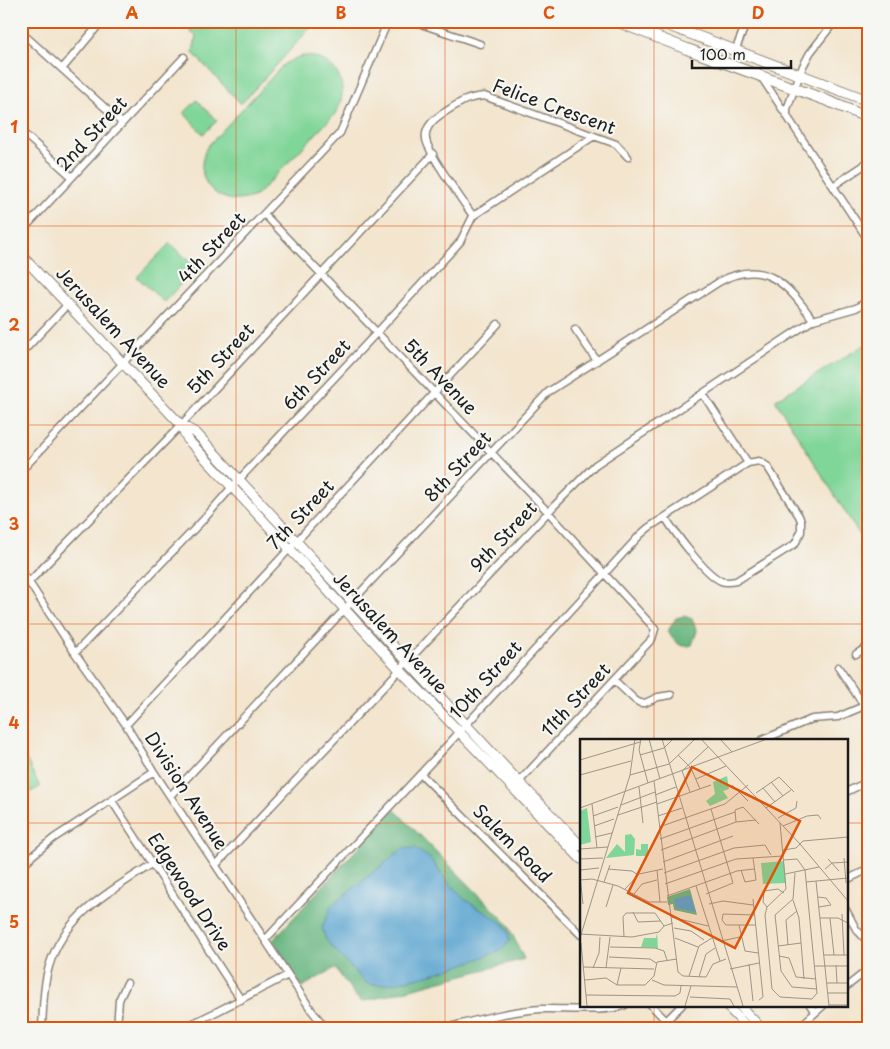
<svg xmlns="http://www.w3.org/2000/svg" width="890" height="1049" viewBox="0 0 890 1049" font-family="'Playpen Sans',sans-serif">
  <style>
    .green { fill: #80d598; stroke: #4e785a }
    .forest { fill: #68b680; stroke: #42694e }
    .water { fill: #56a2cf; stroke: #395f76 }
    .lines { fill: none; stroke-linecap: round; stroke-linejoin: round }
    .street-casing { stroke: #888075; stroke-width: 9 }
    .secondary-casing { stroke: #888075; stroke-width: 11 }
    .primary-casing { stroke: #888075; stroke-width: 12 }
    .street { stroke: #fff; stroke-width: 6 }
    .secondary { stroke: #fff; stroke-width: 9 }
    .primary { stroke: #fff; stroke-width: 10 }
    .grid { fill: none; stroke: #de560d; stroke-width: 1; stroke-opacity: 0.55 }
    .labels { text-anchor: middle; stroke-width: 4.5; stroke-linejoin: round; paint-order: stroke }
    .street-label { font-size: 18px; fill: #1c1c1c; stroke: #f6f6f2 }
    .inset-road { fill: none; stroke: #9d9587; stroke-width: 1 }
    .view { fill: #de560d; fill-opacity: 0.15; stroke: #de560d; stroke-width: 2.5 }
    .inset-edge { fill: none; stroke: #1c1c1c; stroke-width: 2.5 }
    .neatline { fill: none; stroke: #de560d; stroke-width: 2 }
    .grid-label { font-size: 16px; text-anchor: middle; font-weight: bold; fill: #de560d }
  </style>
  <rect width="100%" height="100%" fill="#f6f6f2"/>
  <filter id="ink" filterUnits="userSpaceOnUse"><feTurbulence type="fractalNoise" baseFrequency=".02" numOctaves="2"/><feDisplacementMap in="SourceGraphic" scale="10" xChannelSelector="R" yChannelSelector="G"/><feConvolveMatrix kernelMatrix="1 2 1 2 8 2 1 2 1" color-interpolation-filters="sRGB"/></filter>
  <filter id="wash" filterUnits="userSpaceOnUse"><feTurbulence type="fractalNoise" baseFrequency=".0096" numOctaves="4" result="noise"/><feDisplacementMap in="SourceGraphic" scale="20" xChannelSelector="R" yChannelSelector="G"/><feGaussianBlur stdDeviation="1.12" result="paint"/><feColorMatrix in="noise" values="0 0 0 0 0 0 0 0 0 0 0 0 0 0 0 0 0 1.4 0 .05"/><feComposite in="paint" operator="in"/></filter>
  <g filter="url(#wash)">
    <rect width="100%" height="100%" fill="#f3e5ce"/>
    <!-- green -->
    <path class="green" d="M197,21H310L313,25L241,104L193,53L196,36L189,31Z
      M303,56C335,56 352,84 336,113L257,195C223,212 189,182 207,147L284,64L296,58Z
      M197,100L217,121L203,134L184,113Z
      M170,243L196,268L164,302L137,277Z
      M869,342V532L861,537L775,400Z
      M24,755L40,787L21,797V757Z"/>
    <!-- forest -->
    <path class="forest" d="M684,616L692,619L697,631L692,645C680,649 673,641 668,631L676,618Z
      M394,809L507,923L524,959L362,1002L357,998L335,968L302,987L273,940Z"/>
    <!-- water -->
    <path class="water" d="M415,848L431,859L441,874L464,899L504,924L508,932L510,941C507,944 505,947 502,949C482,960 390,990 369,984C363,982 338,953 331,946L326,940L322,928L331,906L402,849Z"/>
  </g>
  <g filter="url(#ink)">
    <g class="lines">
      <!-- street casing -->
      <g class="street-casing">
        <path id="street" d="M412,21L480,44
          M21,32L122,123
          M735,51L747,21
          M62,69L102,21
          M762,78L869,241
          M787,116V109L803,66L810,53L835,21
          M21,131L72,177
          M833,186L863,166L869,159
          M264,214L548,512L655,629L652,639L517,784
          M473,216C464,203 427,152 426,139C424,127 435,118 445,112C461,102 465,98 484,96L616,144L628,157
          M21,232L184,57
          M575,329L597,361
          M21,354L68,304
          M703,394L748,463
          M21,471L340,133L388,21
          M21,570L75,653L126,725L154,772L312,1011L326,1028
          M29,582L181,425L433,154
          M75,653L204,519L232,487L384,325L460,242L473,216L594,136
          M856,654L869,646
          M838,667L869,713
          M615,681L635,700L640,703H645L658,697L671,695
          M126,725L498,324
          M762,740L812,719L838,717L864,706
          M421,774L581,935
          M846,792L869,781
          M171,795L548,392L719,282C765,257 788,285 813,320
          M112,801L241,1000
          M216,865L554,506L595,465L813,320L856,308L869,300
          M21,867L33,855L54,838L154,772
          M846,880L869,869
          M846,910L856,929L869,943
          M265,940L454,738L640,535L648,528L748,463L759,461L767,466L799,516L801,521V532L795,544L736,581C731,582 726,583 721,581C704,573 675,533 665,517
          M846,987L869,969
          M651,1005L673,1028
          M810,1005L815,1012
          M666,1021L682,1005
          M42,1028C43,1010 43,992 47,974C60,917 107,894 152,864
          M117,1028L119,1000L127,983
          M183,1028L216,1012L288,975
          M446,1028C477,1020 508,1011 541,1009C563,1008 606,1013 625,1005
          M798,1028L824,1005"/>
      </g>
      <!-- secondary casing -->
      <g class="secondary-casing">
        <path id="secondary" d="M21,255L181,425L196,433L519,782L581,846
          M181,425L188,440L290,549L400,670L581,859
          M726,1005L748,1028
          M739,1005L761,1028"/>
      </g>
      <!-- primary casing -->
      <g class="primary-casing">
        <path id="primary" d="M616,21L687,49L823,99L869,118
          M657,21L869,101"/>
      </g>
      <!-- street -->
      <use href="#street" class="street"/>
      <!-- secondary -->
      <use href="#secondary" class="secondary"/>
      <!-- primary -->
      <use href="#primary" class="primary"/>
    </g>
  </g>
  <!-- grid -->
  <path class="grid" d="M236,21V1028M445,21V1028M654,21V740M21,226H869M21,425H869M21,624H869M21,823H581M846,823H869M654,1005V1028"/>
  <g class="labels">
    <!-- street labels -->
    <g class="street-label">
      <text transform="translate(554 107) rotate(20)" y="6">Felice Crescent</text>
      <text transform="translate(92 134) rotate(-47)" y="6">2nd Street</text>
      <text transform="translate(212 248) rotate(-47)" y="6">4th Street</text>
      <text transform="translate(113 328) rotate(47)" y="6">Jerusalem Avenue</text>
      <text transform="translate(221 359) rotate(-47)" y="6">5th Street</text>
      <text transform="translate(317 375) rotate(-47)" y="6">6th Street</text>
      <text transform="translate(440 377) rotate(46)" y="6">5th Avenue</text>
      <text transform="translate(458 467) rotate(-47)" y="6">8th Street</text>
      <text transform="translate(301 515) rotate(-47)" y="6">7th Street</text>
      <text transform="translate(504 537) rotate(-47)" y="6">9th Street</text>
      <text transform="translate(390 633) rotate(47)" y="6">Jerusalem Avenue</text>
      <text transform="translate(486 680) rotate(-48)" y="6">10th Street</text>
      <text transform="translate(576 700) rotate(-47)" y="6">11th Street</text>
      <text transform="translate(186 791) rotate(57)" y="6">Division Avenue</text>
      <text transform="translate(512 844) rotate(45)" y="6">Salem Road</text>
      <text transform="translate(189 892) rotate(57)" y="6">Edgewood Drive</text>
    </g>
  </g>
  <!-- overview -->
  <g transform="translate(580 739)">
    <rect width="268" height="268" fill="#f3e5ce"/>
    <path d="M147,37L149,50L143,52L148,59L130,67L126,62L135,55L133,43ZM7,69L11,103L0,106V72ZM51,95L55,100L54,116L26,119L37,105L45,113V96ZM61,105H68V117H56V110L61,111ZM204,122L206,144L183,145L181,124ZM77,194L78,209L61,208L64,199H76Z" fill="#80d598"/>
    <path d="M110,150L117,176L94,171L93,165L88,166L87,158Z" fill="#68b680"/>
    <path d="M110,156L116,173L96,169L94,160Z" fill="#56a2cf"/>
    <path class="inset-road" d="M61,0L59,11L68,44M69,0L80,40M82,0L163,267M121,0L220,105L268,162M140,0L152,13M60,16L84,9L93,0M98,16L110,28M0,21L60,3M111,29L120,50M0,36L51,22M50,36L89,25L115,0M116,40L146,27M74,42L98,233L103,237L126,238L133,225L146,220M191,43L203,57M152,46L168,62M59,48L63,84M183,49L195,63M110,53L102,32L128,8M176,54L199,38L214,53M75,56L96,48M12,65L17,109M77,65L131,46M41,66L75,53M0,69L187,0M186,69L211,51M38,76L77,63M13,77L38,68M78,77L102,69M198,79L216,69L217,62M156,83L155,71L163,68L179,85M200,84L206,150L187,168L185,176L192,250L200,258L232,260L237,254L225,131L217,120L204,121M14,87L34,80M203,87L227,77L238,76L241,80M79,88L145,65L168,46M15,98L32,94M80,100L155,73M0,110L28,108M81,111L156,83L176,81M203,111L216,109L223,102L268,98M264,119L266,144M0,120L23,119M248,120L259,132M83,123L153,97M28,130L52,132L58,136M245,130L252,124L268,123M0,131L19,129M77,131L80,163M161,131L165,143L176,141L173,119M84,134L154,109L185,106L191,116M215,134L213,160L195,176L201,232L212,248L237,250M205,135L239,128M0,137L3,165M0,141L12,140L38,147L69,163H87M236,142L249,267M24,143L30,126M226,143L268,139M85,145L156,120L203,117M116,147L140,222M45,150L59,135L83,130M54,155L62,145L77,141M126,155L153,144L131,70M87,157L157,132L174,130M238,158L246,159L251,166L239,168M173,160L183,258L179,261M213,161L219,179L224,240M129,165L143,162L173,166M26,168L33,146M187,168L183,163L184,152L198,150L204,154M53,173L58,183L81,182M262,175L264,216M91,178L128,187M240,179H258L268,184M250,179L254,216M142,181L143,175L174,176M142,181L146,186H175M159,186L165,212L178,214M94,189L111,192L124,201M0,195L52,198L79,193L84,187L93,184M44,198L43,178L46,174H75L84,187M0,199L50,36L55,0M95,199L118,208M141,202L160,198M1,204L7,267M208,206L206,181L217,172M198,207L221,204M30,208L75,209L84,212L87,221M244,216H268M199,217L209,219L216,238L236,240M29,218L70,220L76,224M169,225L173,262M256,226L257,244M235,227H268M3,228L74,230M13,229L19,214L20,198M26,229L30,198M150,230L179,224M109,237L119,207L132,199M119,238L126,215L135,209M5,241L26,239L37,246H65L74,237L77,223L97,220M72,241L84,246L157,248M247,244H268M37,246L41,229M248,254H268M6,256L95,257L100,254L101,247M110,258L150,260L154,267M249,266H268M105,267L111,247"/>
    <path class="view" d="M112,28L220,82L155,209L48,154Z"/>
    <rect width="268" height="268" class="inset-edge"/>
  </g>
  <!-- margin -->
  <rect width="890" height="1049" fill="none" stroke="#f6f6f2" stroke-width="55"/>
  <!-- scale -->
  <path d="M692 60v8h99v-8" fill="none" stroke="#1c1c1c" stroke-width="2.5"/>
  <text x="700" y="60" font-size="15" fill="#1c1c1c" stroke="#f6f6f2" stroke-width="4" paint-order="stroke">100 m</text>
  <rect x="28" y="28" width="834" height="994" class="neatline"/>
  <g class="grid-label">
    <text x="132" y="19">A</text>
    <text x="341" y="19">B</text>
    <text x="549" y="19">C</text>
    <text x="758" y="19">D</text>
    <text x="14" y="133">1</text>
    <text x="14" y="331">2</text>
    <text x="14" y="530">3</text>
    <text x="14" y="729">4</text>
    <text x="14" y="928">5</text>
  </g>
</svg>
